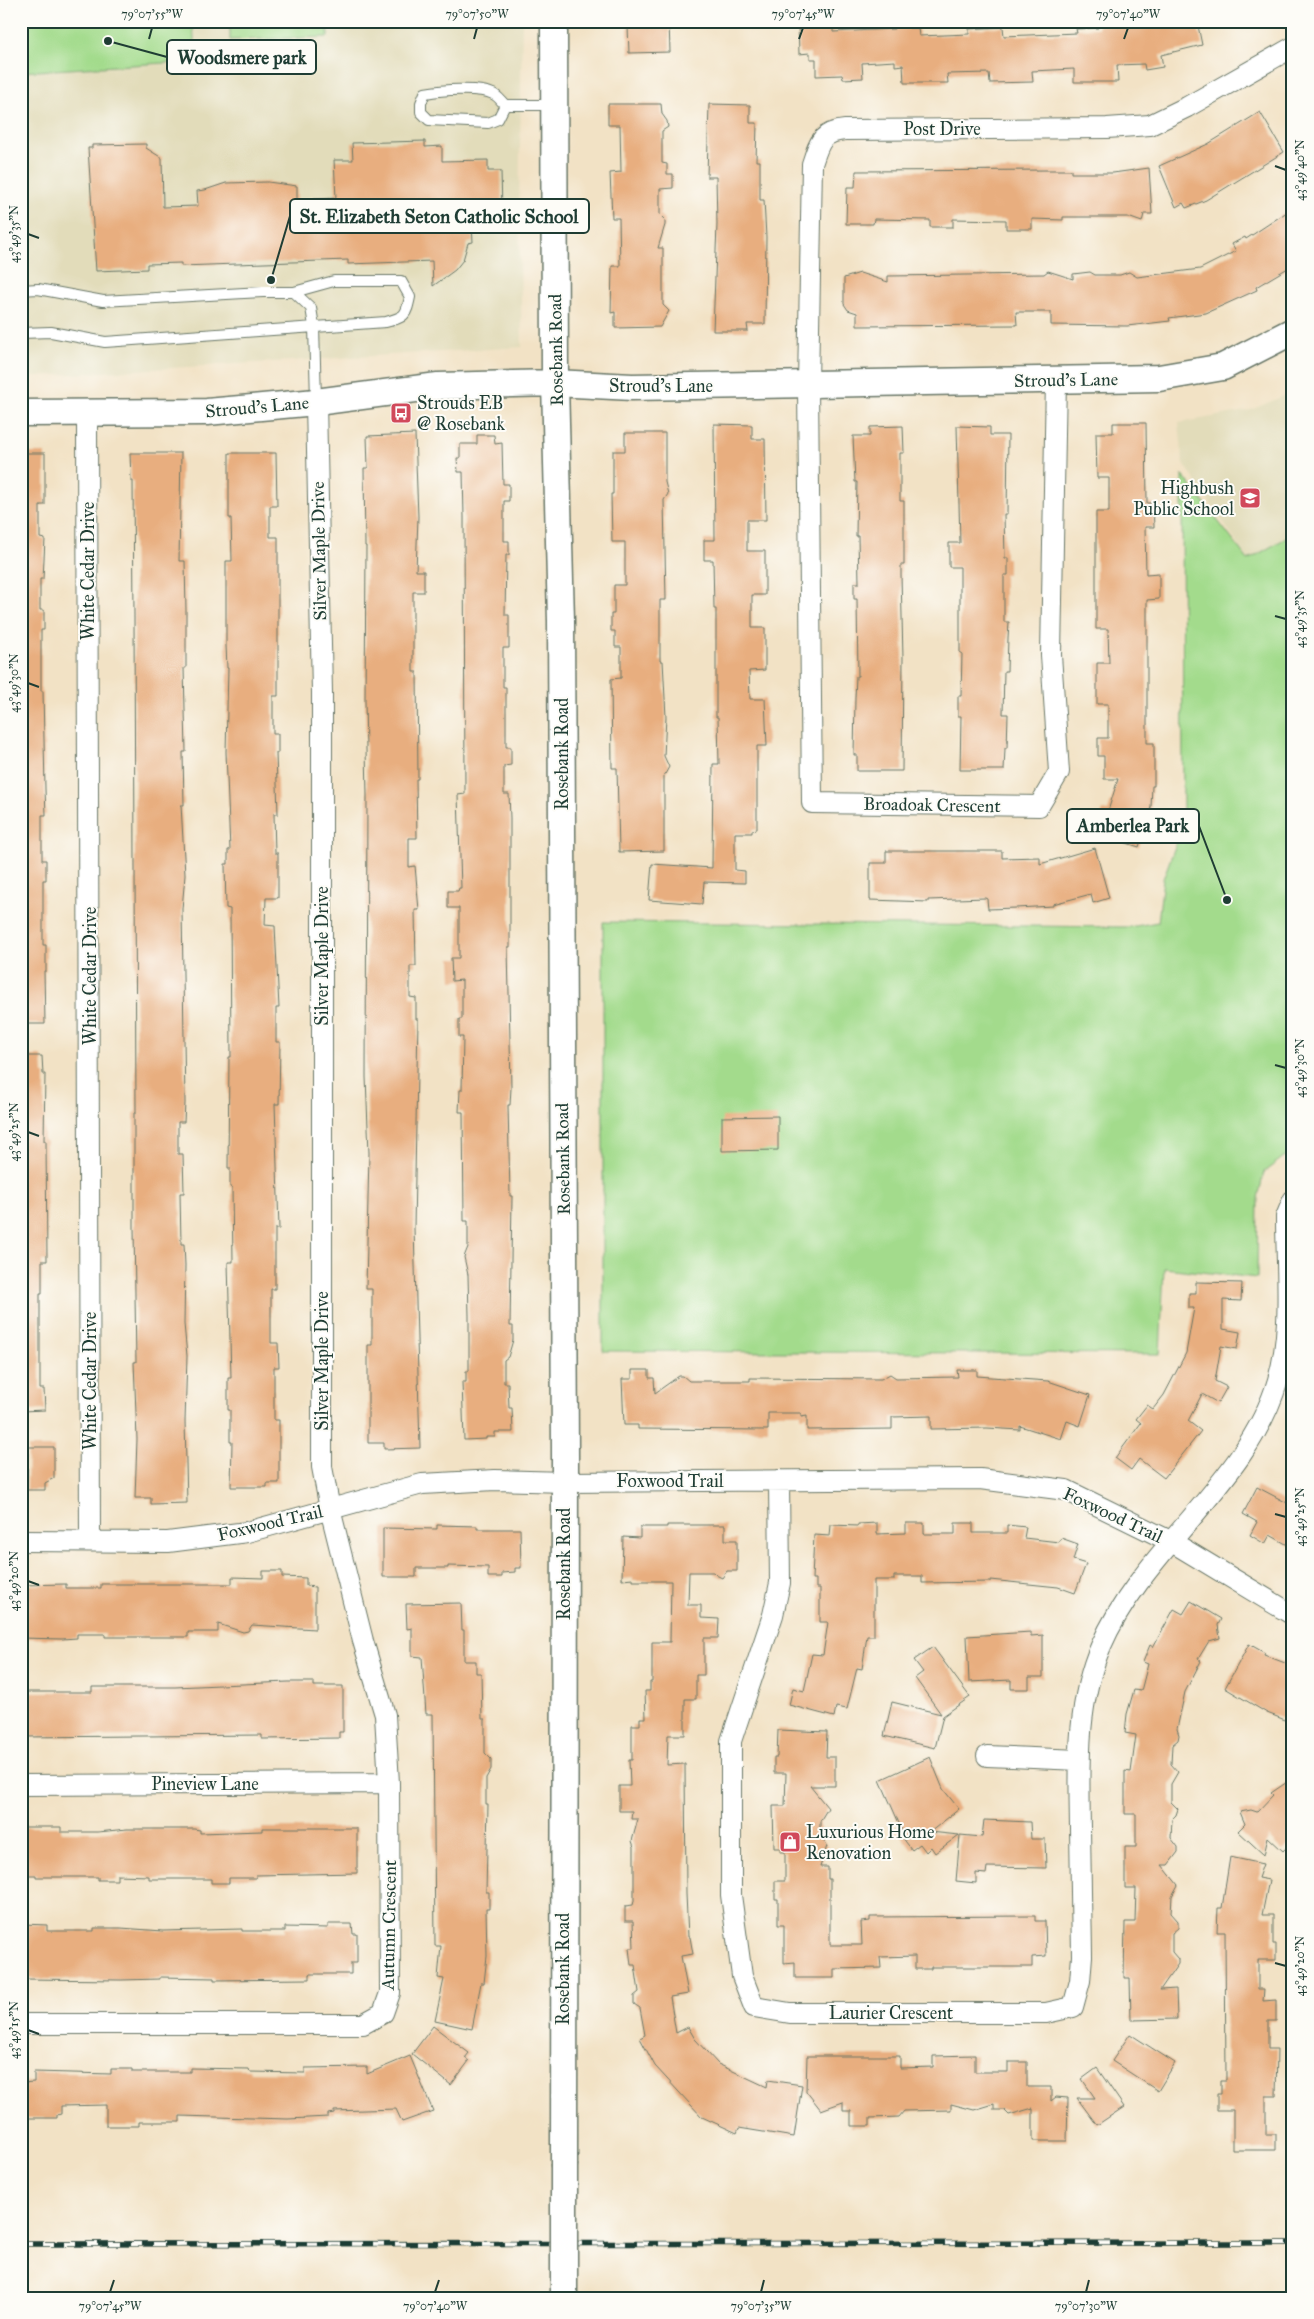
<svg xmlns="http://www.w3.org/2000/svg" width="1314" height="2319" viewBox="0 0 1314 2319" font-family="'IM FELL Great Primer',serif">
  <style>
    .built { fill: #e2dcba }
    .green { fill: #a3db8c; stroke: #618c60 }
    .building { fill: #e8ae7f }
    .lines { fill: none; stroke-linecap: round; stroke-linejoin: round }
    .service-casing { stroke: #697767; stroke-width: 12 }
    .minor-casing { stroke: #697767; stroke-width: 22 }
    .tertiary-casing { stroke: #697767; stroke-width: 29 }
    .service { stroke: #fff; stroke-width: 10 }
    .minor { stroke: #fff; stroke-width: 20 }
    .tertiary { stroke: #fff; stroke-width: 26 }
    .rail-casing { stroke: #1f3d34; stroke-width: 5.5 }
    .rail { stroke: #fdfcf7; stroke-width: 4; stroke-dasharray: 11; stroke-linecap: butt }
    .tertiary-bridge-casing { stroke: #697767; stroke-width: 29; stroke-linecap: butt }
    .tertiary-bridge { stroke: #fff; stroke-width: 26 }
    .ticks { fill: none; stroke: #1f3d34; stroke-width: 2 }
    .labels { text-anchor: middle; stroke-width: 4; stroke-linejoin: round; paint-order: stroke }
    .street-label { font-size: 18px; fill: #1f3d34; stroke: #fdfcf7 }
    .poi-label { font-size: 18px; fill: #1f3d34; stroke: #fdfcf7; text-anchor: start }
    .leader { fill: none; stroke: #1f3d34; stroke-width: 2 }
    .callout-dot { fill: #1f3d34; stroke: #fdfcf7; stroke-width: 2 }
    .callout { fill: #fdfcf7; stroke: #1f3d34; stroke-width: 2 }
    .callout-label { font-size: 19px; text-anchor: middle; font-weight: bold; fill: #1f3d34 }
    .neatline { fill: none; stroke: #1f3d34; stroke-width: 2 }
    .ticks-label { font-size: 12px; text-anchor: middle; fill: #1f3d34 }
  </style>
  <rect width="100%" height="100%" fill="#fdfcf7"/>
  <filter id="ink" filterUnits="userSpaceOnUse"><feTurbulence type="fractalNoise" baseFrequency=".02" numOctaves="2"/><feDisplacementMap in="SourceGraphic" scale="10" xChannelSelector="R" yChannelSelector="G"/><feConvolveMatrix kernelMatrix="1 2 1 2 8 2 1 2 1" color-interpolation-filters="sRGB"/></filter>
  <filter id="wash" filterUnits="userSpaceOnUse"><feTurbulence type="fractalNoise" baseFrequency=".0096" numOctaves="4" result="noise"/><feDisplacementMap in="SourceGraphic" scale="20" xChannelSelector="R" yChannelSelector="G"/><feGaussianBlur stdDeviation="1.12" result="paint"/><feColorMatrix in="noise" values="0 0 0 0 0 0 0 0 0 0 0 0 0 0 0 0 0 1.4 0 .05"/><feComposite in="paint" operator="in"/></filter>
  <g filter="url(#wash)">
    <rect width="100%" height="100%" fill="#f2e2c5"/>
    <!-- built -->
    <path class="built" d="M193,21H522L519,213L522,347L21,377V72L194,61Z
      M1293,392V534L1248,560L1183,462L1179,423L1251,410Z"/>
    <!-- green -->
    <path class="green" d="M21,21H193L195,61L21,72Z
      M230,21H328V37L230,40Z
      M1182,474L1248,560L1293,534V1153H1289L1264,1172L1258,1198L1257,1278L1164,1268L1160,1354L603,1351V922L1130,927L1158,922L1163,879L1183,825Z"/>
    <g id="blocks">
      <!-- building -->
      <path class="building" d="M632,21H669L670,52L629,53L628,26H632Z
        M804,21H833V32L894,29V26L909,25V28H918L919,36L969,34V29L1003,27L1004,36L1077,33L1076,29L1098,28V25L1145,21H1197L1202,45L1161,55L1163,67L1145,70L1144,64L1117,65L1118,82H1074V69L1032,71L1033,82L990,83L989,73L947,74L948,83H904L903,65L895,66V61L862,63L863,78L843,79L842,75L816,76V59H810V53L799,54L798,22Z
        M608,104H661L662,114L667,121L668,127L662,131V163L667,164V174H673V188L660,189V215L665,220V225L658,248H663V305L669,311L660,327L615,328V312L611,313L612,266H620L619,218H612L610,173L621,172L620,125H608Z
        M709,104L750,105V123H757L756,161H760V200H764L766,237L765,324H747L748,331H713L717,224L716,177H707Z
        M1260,112L1284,152L1206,200L1186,208L1183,203L1176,207L1159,166L1208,144Z
        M425,141V147L442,146V161L488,160V171H501L502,210L490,211L491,225H472L473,242L468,243L463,260L455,270L433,286L432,261L348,264V260L181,266V263L147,264V269L96,271L88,148H92V145L146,144V148L162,158L163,207L198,206L197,191L205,190L226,183L268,182L297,186V200L336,198L334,160H353L352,143Z
        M1149,168L1152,214H1144L1142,222L1128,217H1063V220L1032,219V229H1006V220L953,219V227H930V220L874,219L873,224H846L847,187H855L856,171L1053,170H1071V173H1113Z
        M1293,208V265L1256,287L1257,290L1206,313L1169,318L1170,321L1127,326L1051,325V312H1016L1017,325L857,326V313L848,310L844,304V278L860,273L888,282V276L1044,274L1048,271L1073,279V274L1090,272L1095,275H1120L1129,272L1137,277L1200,269L1236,251L1232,244L1245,237L1246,239Z
        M1113,423H1146L1147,503H1153L1154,527H1145L1146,574L1159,573V599L1147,600V743H1154V786H1152L1151,807L1139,847L1095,833L1103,810L1108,811L1118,779H1104V756H1098V738H1108V704H1097V663H1109L1108,629H1096V512H1109V478H1097L1096,433H1113Z
        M714,424L752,425V439H765L766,520H747V551H765V595H752V628H765V670L749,671L750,699H765L767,746H757V829L752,830V833H735V870L745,871V883L704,882L702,904L649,900L652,864L712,868L713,764H719L718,717H716V609H714L713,560H704V540H715Z
        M903,426L904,453H900V501H904V565H901V575L903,658L902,771H857V755H854L855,698L856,676H858L857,599H854V583H859L858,536H856L857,482H855L853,436H870V427Z
        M957,426L990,427V435H1008L1007,514H1004L1005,558H1008V575H1004V622H1009L1008,638L1007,671H1004L1003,714H1008L1007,748H1005L1004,770H960L961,716H958V696H961L962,653H960V567H949V543H960Z
        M625,433H665V482L668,494L664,500L666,600H660V661H663L666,717L664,756L669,767L664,776V851L619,852L617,768H612L611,679L621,678V647H615V631H611V614H614V585H625V542H612L611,494H613V451H625Z
        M415,434L418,517L416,571H424V592H413V672H417L418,779H416L417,838H409V867L415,866L419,910H415L416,966H410V997L416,998V1019H418L414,1228L420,1448L384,1449V1443H368V1345H372V1289H366L369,1153L366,1077L367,796L365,701L366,546H365L364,468H368L367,436Z
        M477,435H494L495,444L502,443L503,484H509V501H504V541H509V555H506L505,615H509V648H503V687H506V747H511V765L504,766V794H509L510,818V947H508L511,1088L510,1105H508L510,1196H512L510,1326H513V1340L508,1357L504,1360V1383H508L509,1408H512L513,1432H495V1437H486V1439L464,1440L462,1382H466V1371H469V1316L468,1275L464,1257L468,1247V1221H464L463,1112H459L460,1090H462L463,1037H459V1019H462V980L452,981L451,958H459V908H448V891H458L459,888H461L458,795L465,794L464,517L463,472H458L457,458H460V444H477Z
        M21,453H45V505H40V538L45,539L43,579H40V610H44V630H41V691H43L45,789L46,815H42V860H46V880H43V945H46V971H44L45,1024H21Z
        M130,453H181L179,561H185L186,611V668H184L186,752H183L184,805H181L185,875L182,909L185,1103L184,1122H178V1154H183L184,1193H180L181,1244H184L185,1265L184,1324L187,1356L185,1421L187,1503L151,1504V1498H135L137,1439L134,1362H136L134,1227V1113H136L134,617L133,481H131Z
        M229,453H276L277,506H270V537H278V696H273V734H278V753H276L278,814H274L275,853H278V898H266L265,925L275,926L279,1008H276V1042H280L279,1104H275L279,1229H275V1289H271V1343H278L279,1367H274V1420H279V1483H267V1487H231L232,1442H230V1410H228V1378H231L228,1262H233L232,1187H230V1168H228L229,1057H231L230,909L226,908L225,864H228V850H230L226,752L228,668H227L226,645V561H232L231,518H229Z
        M1095,848L1109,898L1093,903L1091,894L1053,904V906L1016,908L988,909L987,899L985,898L928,900V902L870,900V863H886V851H1002V858L1040,857V864Z
        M21,1056H42L43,1074H45L44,1141H46L47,1261H42V1294H40V1389H44L45,1410L21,1411Z
        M778,1116V1150L722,1151V1117Z
        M1196,1282L1242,1283L1241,1301L1223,1300V1329L1240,1332L1237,1349L1221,1346L1215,1381L1227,1387L1218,1403L1202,1394L1188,1421L1201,1431L1164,1478L1139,1459L1131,1470L1115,1458L1141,1423L1136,1419L1147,1405L1153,1409L1164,1395L1186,1353L1194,1308H1189V1293H1196Z
        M632,1370H649V1378H654L655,1393L679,1376H683L689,1381H750V1378L881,1379L890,1374L896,1378L958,1377L957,1370H977V1376L1048,1381L1090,1395L1080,1426L1067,1421L1061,1439L1020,1426V1430L987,1428L931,1429V1416L892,1417V1429L807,1430V1416L801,1417V1413H768V1430L638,1429V1425H624L622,1379H632Z
        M28,1447H54V1478L45,1483V1490H27Z
        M1257,1487L1293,1506V1548L1270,1535L1265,1544L1250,1535L1257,1522L1243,1514Z
        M877,1523V1534L906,1533V1523H924V1534H955V1523H973V1533H1007V1525L1026,1527L1024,1538L1059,1542L1061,1538L1078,1544L1073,1560L1086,1564L1075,1593L1058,1587L990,1580V1582L922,1583V1576H894V1580H874V1636H867L862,1669L857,1668L847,1709L836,1707L834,1717L789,1705L793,1688L804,1691L812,1654L823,1655L828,1622H820V1588H816V1579H812L814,1535L830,1536L831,1525L858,1526V1524Z
        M437,1525L477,1526V1529H520L521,1568H515V1572L502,1573V1577H488V1567L448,1566V1568H416V1577H383V1528L437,1529Z
        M667,1525H725V1540H737V1571H727L722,1578L716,1575L713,1572H689L688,1605H701V1618L719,1619L718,1638H704V1675H696V1699H685V1735H668L667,1765L685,1764L686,1894L688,1937H690L693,1954L681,1956L688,1994L670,1997L676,2033L688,2027L695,2039L718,2064L767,2087L768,2080L802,2085L794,2137L739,2128L737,2133L702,2117L655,2066L640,2038L645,2035L640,2008L634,2004V1996L639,1992L635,1965H631L629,1948H634L633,1921H625V1906L633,1905L634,1901V1847L632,1841L638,1819H631L632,1811H619V1786H630L629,1760H632V1725H640V1718H646L645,1691H650V1682H652V1642H670L671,1581H633V1578L622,1579L623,1537L640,1538V1527H667Z
        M263,1571H282V1577L306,1578V1586L315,1587V1629L252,1625L248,1631L243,1632L218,1624V1632H188V1637H105V1634H77V1638L62,1639L21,1638V1585L66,1584V1588H101V1584H232V1577L263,1578Z
        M1191,1601L1221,1619L1218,1625L1220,1638L1209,1641L1198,1659L1201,1661L1185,1692L1177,1729L1179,1735L1178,1740L1172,1745L1171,1764L1178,1772L1171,1784V1802L1178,1809L1176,1815L1172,1819L1171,1838L1178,1847V1852L1168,1865H1162L1178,1885L1172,1896L1171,1913L1178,1921V1928L1172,1933V1952L1178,1959V1964L1160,1990L1176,1989L1177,2019L1131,2020L1130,1978H1124L1125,1922H1135L1136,1888H1125V1847H1136V1814H1125V1771L1131,1772L1136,1735L1125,1733L1127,1714L1134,1690L1141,1691L1148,1664L1143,1662L1150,1645L1153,1647L1174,1609L1183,1614Z
        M461,1603L462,1630H464V1661H476V1673H481L482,1719H485V1753L491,1759V1769L486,1778V1804H488L486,1892H489V1909H486L487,1956L484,1983H481L472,2029L435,2021L444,1979L438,1978L441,1946H435L433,1714H426L422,1657L412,1656V1628L407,1629L406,1604Z
        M1031,1632V1636L1043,1635V1677H1029V1689H1011V1680L969,1682L967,1636Z
        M1249,1644L1265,1653L1264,1655L1293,1666V1723L1267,1713L1225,1688Z
        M933,1647L970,1697L943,1716L935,1748L884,1736L892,1702L941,1714L915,1678L923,1672L914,1660Z
        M288,1682H314V1686H343V1732H339V1738L262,1739V1735L21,1737V1692H92V1687H175Z
        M778,1730L827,1732L826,1757H835V1786H810L828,1808L820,1821V1835L827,1846L820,1867H828V1879H830V1945H862L861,1922L870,1921V1917L1035,1916V1921H1045L1046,1956L1032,1957V1967H931V1969H915V1956L880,1957L881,1968L834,1969V1978H795V1962L784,1963V1925H778V1899H775V1881H785V1852H780V1848H774L773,1806H785L786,1773H774V1757H777Z
        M930,1757L943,1789L959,1809L930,1832L959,1835L935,1853L931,1847L926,1852L920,1844L912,1850L899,1833L902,1830L880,1780Z
        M1293,1778V1841L1283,1851L1268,1837L1264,1855L1238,1831L1245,1824L1240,1812L1251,1810L1257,1812L1273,1795L1271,1793Z
        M984,1820L1030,1822L1031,1839H1045L1046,1868L987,1867L986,1874L976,1873V1883L956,1881L960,1835L982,1837Z
        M21,1827H61V1832H98L127,1829H194L200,1830V1833L262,1831V1828H357V1873L256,1875V1878H229V1883H211V1879H149V1876L117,1875V1880H98V1877H36V1875H21Z
        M1230,1857L1263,1864L1258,1878L1269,1880L1262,1915H1273V1944H1276V1960H1258V1989H1264L1263,2001L1276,2000V2021H1268V2049H1277L1276,2096H1266V2134H1276V2150H1233V2110H1217V2094H1221V2080H1226L1225,1932H1217L1218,1908H1222Z
        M22,1924L47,1925V1931H94V1928H121L163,1931L242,1929V1931H285V1927L328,1928V1924H352L353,1934H357V1963H351V1974H310V1979L214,1980V1978L160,1977V1979L121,1980L23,1979Z
        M433,2026L469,2053L465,2058L469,2061L451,2085L412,2054Z
        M1130,2034L1175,2063L1158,2091L1112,2061Z
        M975,2055V2072H1008V2062H1027V2087H1051V2101L1056,2097L1068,2098L1067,2141H1033V2108L1009,2115L1004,2110H994V2104L974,2110L951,2104V2110L904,2111L899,2117L870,2118V2126H851V2111H843V2102L821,2110L806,2091L807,2056H900V2068L933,2067V2056Z
        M410,2056L433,2111L402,2122L396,2109L334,2111V2113L328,2114V2117L288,2119L180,2116V2122H139V2126H106V2105L61,2106V2114L57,2115V2118H21V2083L34,2082V2072L111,2074V2069H132V2072H190V2068L249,2069L250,2072L305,2073V2068L367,2067V2074Z
        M1097,2068L1124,2107L1097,2125L1077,2098H1095L1082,2079Z"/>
    </g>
  </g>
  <g filter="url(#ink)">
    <use href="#blocks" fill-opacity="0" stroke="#697767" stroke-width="1"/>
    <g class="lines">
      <!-- service casing -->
      <g class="service-casing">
        <path id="service" d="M505,105L498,119L488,123L429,120L421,112V103L425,93C441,90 479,87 493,94C498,96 501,101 505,105H553
          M21,290L38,289L103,301L263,292H294L311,308L314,326L316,401
          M21,333L51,332L105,342L386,322C405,317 406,316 410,297L401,281H334L294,292"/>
      </g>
      <!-- minor casing -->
      <g class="minor-casing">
        <path id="minor" d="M1056,379L1051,655L1059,772L1039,806L812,803L808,385L812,164C819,143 821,132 845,130L1107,128L1150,125L1187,107L1293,47
          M87,412L90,1540
          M779,1480L780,1583L773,1615L731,1741V1895L742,1976L754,2007L790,2013H1046L1073,2007L1080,1981L1082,1956C1081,1913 1081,1870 1080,1828C1079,1767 1076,1703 1101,1646C1143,1548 1248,1483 1278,1380C1293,1328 1286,1270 1286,1217L1293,1200
          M21,1541L168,1542L247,1532L422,1484L495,1480L565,1482L980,1479L1066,1490L1172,1542L1293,1615
          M987,1756L1079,1760
          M21,1785L389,1783
          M21,2024H363L383,2013L390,1993L389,1783L385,1715L363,1641L330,1509L322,1467V693L316,402"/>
      </g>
      <!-- tertiary casing -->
      <g class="tertiary-casing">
        <path id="tertiary" d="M554,21L555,383L561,621L565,1456L564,2164
          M21,413L207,412L316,402L438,386L555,383L632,387L1159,378L1223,367L1293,331"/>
      </g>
      <!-- service -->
      <use href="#service" class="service"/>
      <!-- minor -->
      <use href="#minor" class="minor"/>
      <!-- tertiary -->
      <use href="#tertiary" class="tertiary"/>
      <!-- rail casing -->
      <g class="rail-casing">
        <path id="rail" d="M21,2244L1293,2243"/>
      </g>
      <!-- rail -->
      <use href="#rail" class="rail"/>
      <!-- tertiary-bridge casing -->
      <g class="tertiary-bridge-casing">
        <path id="tertiary-bridge" d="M564,2164V2298"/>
      </g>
      <!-- tertiary-bridge -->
      <use href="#tertiary-bridge" class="tertiary-bridge"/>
    </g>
  </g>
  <!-- ticks -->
  <path class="ticks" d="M149,39L152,28M474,39L477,28M799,39L803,28M1124,39L1128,28M1275,166L1286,170M28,234L39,238M1275,616L1286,619M28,683L39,687M1275,1065L1286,1068M28,1132L39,1136M1275,1514L1286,1517M28,1581L39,1585M1275,1963L1286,1966M28,2030L39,2034M110,2292L114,2280M435,2292L439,2280M761,2292L764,2280M1086,2292L1089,2280"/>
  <!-- icons -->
  <defs>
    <g id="bus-square" transform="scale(1.125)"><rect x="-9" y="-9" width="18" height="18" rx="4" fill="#d1495b" stroke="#fdfcf7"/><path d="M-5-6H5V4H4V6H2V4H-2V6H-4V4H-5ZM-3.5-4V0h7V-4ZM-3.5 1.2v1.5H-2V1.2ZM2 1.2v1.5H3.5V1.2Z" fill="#fff"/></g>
    <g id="school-square" transform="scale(1.125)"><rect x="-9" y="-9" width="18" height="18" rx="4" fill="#d1495b" stroke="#fdfcf7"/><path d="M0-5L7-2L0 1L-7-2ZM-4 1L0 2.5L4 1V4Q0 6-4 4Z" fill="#fff"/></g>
    <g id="shop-square" transform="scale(1.125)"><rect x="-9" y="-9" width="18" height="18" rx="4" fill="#d1495b" stroke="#fdfcf7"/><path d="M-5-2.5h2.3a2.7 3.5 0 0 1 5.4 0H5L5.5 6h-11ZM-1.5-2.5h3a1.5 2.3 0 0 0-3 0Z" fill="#fff"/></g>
  </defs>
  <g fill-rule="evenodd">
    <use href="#bus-square" x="401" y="413"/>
    <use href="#school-square" x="1250" y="498"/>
    <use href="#shop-square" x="790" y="1842"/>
  </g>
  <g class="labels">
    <!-- street labels -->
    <g class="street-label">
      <text x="942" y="135">Post Drive</text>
      <text transform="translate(556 350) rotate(-91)" y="6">Rosebank Road</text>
      <text transform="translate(1066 380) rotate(-1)" y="6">Stroud's Lane</text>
      <text x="661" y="392">Stroud's Lane</text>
      <text transform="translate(257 407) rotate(-5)" y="6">Stroud's Lane</text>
      <text transform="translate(319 551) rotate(-91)" y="6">Silver Maple Drive</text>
      <text transform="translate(88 571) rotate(-90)" y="6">White Cedar Drive</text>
      <text transform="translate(562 754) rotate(-90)" y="6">Rosebank Road</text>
      <text transform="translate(932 805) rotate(1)" y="6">Broadoak Crescent</text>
      <text transform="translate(322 956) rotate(-90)" y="6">Silver Maple Drive</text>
      <text transform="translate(90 976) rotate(-90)" y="6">White Cedar Drive</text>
      <text transform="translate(563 1159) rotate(-91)" y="6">Rosebank Road</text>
      <text transform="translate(322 1361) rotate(-90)" y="6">Silver Maple Drive</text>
      <text transform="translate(90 1381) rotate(-90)" y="6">White Cedar Drive</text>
      <text x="670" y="1487">Foxwood Trail</text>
      <text transform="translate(1113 1515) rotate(25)" y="6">Foxwood Trail</text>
      <text transform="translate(270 1523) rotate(-13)" y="6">Foxwood Trail</text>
      <text transform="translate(564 1564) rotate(-90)" y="6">Rosebank Road</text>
      <text x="205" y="1790">Pineview Lane</text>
      <text transform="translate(389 1925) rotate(-89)" y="6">Autumn Crescent</text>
      <text transform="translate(563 1969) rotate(-90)" y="6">Rosebank Road</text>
      <text x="891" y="2019">Laurier Crescent</text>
    </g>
    <!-- poi labels -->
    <g class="poi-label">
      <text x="417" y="409">Strouds EB<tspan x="417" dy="21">@ Rosebank</tspan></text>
      <text x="1234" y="494" text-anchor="end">Highbush<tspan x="1234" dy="21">Public School</tspan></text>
      <text x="806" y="1838">Luxurious Home<tspan x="806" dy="21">Renovation</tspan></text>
    </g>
  </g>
  <!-- callouts -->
  <path class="leader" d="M108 41L167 57M271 280L290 216M1227 900L1199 826"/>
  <g class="callout-dot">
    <circle cx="108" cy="41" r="5"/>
    <circle cx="271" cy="280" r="5"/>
    <circle cx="1227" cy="900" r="5"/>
  </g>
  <g class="callout">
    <rect x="167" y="40" width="149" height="34" rx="5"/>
    <rect x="290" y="199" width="299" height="34" rx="5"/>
    <rect x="1067" y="809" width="132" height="34" rx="5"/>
  </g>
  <g class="callout-label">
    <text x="242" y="64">Woodsmere park</text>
    <text x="439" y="223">St. Elizabeth Seton Catholic School</text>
    <text x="1133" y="832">Amberlea Park</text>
  </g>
  <!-- margin -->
  <rect width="1314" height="2319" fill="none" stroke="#fdfcf7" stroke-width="55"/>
  <rect x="28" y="28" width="1258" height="2264" class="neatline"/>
  <g class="ticks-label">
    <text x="152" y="18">79°07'55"W</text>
    <text x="477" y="18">79°07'50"W</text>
    <text x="803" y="18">79°07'45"W</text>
    <text x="1128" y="18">79°07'40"W</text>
    <text transform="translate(1300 170) rotate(-90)" y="4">43°49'40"N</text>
    <text transform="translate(14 234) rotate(-90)" y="4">43°49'35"N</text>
    <text transform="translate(1300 619) rotate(-90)" y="4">43°49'35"N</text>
    <text transform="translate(14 683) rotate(-90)" y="4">43°49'30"N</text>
    <text transform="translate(1300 1068) rotate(-90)" y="4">43°49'30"N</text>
    <text transform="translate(14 1132) rotate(-90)" y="4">43°49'25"N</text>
    <text transform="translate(1300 1517) rotate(-90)" y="4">43°49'25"N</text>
    <text transform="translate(14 1581) rotate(-90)" y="4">43°49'20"N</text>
    <text transform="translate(1300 1966) rotate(-90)" y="4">43°49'20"N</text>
    <text transform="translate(14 2030) rotate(-90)" y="4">43°49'15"N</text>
    <text x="110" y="2310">79°07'45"W</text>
    <text x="435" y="2310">79°07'40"W</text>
    <text x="761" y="2310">79°07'35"W</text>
    <text x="1086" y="2310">79°07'30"W</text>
  </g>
</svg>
